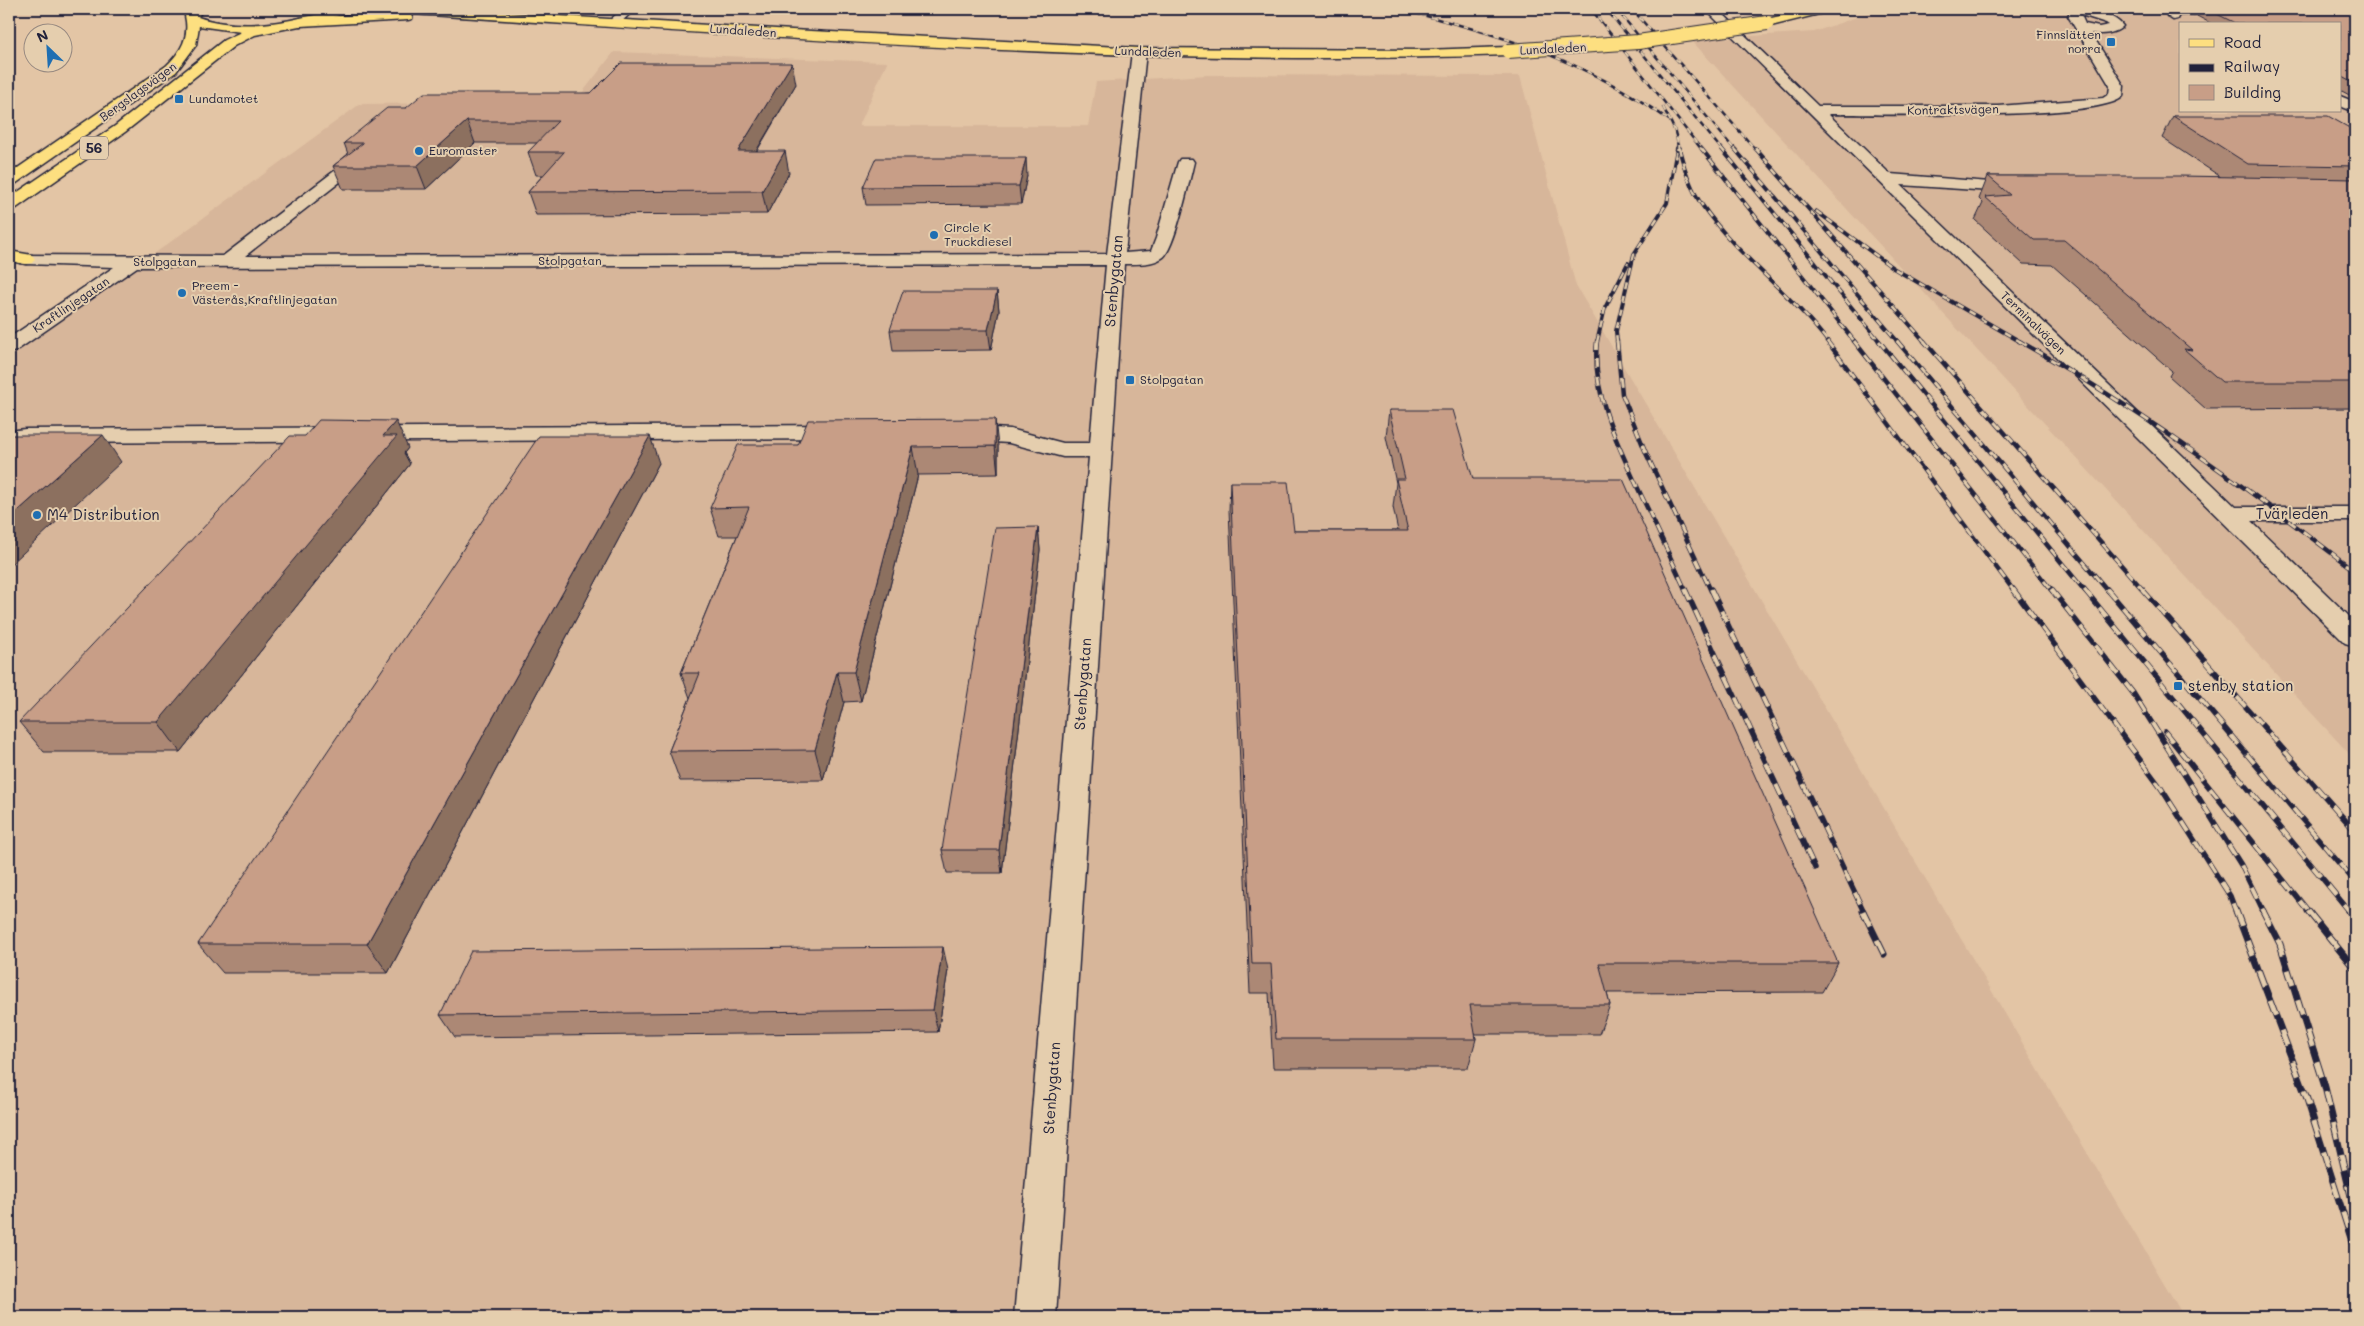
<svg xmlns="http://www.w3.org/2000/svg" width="2364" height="1326" viewBox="0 0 2364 1326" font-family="Mali,sans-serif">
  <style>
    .built { fill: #d7b69a; fill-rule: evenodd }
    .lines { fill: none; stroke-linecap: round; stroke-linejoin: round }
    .minor-casing { stroke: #22223b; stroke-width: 3 }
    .major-casing { stroke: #22223b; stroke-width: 3 }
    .highway-casing { stroke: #22223b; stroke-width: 3 }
    .minor { fill: #e5ceae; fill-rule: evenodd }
    .major { fill: #fddf80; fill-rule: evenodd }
    .highway { fill: #fddf80; fill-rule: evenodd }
    .rail-far4-casing { stroke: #22223b; stroke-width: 2.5 }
    .rail-far3-casing { stroke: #22223b; stroke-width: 4 }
    .rail-far2-casing { stroke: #22223b; stroke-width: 4.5 }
    .rail-far1-casing { stroke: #22223b; stroke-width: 5.5 }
    .rail-casing { stroke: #22223b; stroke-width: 7 }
    .rail-far4 { stroke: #e5ceae; stroke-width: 2; stroke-dasharray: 5.5; stroke-linecap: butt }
    .rail-far3 { stroke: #e5ceae; stroke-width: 2.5; stroke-dasharray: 7; stroke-linecap: butt }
    .rail-far2 { stroke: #e5ceae; stroke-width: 3; stroke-dasharray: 9; stroke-linecap: butt }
    .rail-far1 { stroke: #e5ceae; stroke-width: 4; stroke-dasharray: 12; stroke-linecap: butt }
    .rail { stroke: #e5ceae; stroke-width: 5; stroke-dasharray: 16; stroke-linecap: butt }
    .major-bridge-casing { stroke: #22223b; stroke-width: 16; stroke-linecap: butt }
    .major-bridge { stroke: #fddf80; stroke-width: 14 }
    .wall { fill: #ac8874; stroke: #22223b }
    .shaded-wall { fill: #8c6f5e; stroke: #22223b }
    .building { fill: #c89e87; stroke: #22223b }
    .poi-dot { fill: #1f6fb2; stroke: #e5ceae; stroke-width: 2 }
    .labels { text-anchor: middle; stroke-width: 4; stroke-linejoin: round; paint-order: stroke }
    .far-street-label { font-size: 12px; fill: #22223b; stroke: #e5ceae }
    .far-poi-label { font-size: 12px; fill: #22223b; stroke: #e5ceae; text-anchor: start }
    .shield { fill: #e5ceae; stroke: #5c565e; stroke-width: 1 }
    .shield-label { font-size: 14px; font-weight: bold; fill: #22223b }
    .street-label { font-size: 15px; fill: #22223b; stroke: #e5ceae }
    .poi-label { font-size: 15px; fill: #22223b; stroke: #e5ceae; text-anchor: start }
  </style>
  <rect width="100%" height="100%" fill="#e3c5a5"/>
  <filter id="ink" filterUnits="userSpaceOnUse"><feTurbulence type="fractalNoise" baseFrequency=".02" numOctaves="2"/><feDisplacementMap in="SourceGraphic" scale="10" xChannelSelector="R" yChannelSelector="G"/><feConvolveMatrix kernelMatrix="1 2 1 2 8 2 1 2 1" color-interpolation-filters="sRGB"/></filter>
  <g filter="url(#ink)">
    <!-- built -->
    <path class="built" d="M1880,9H2355V760L1691,40L1814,32ZM2180,24H2340V111H2180Z
      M614,52L887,62L859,126H1088L1096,82L1208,75L1520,76L1576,286L2184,1317H9V354L147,259L360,104L575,102Z"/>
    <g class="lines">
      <!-- minor casing -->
      <g class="minor-casing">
        <path id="minor" d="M622,9H635L618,25H610L608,22Z
          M1705,9H1718L1818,106H1999L2103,98L2109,94L2110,86L2068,16L2071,9C2088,9 2112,12 2123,26C2116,34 2102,35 2091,33L2124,86L2123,96C2105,121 1869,114 1828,114L1890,174L2027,185L2029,188L2027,191L2021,193L1901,185L2236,507H2355V521H2251L2355,622V646L2345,643ZM2081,15L2106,23L2109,25L2099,27L2085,24Z
          M2169,9H2217L2218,10L2212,14L2179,15L2177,19L2173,20L2167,16Z
          M1139,48L1146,52L1125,253L1151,251L1156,238L1178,162L1180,159H1192L1194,162C1190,178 1174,253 1162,258C1151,265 1137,264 1124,264L1056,1317H1014L1089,457H1063L1009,443L960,440L952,438L949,433L952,428L960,426L1010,429L1063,443H1090L1106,265L137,267L16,351L9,353V338L114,267L26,264L20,263L17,259L20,255L223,256L337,169H349L351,172L349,175L245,256L1107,254L1132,52Z
          M2340,96L2355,102V112L2340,106Z
          M840,425L848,427L851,432L848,437L840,439L25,443L9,445V431L25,429Z"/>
      </g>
      <!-- major casing -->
      <g class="major-casing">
        <path id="major" d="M383,9H444L792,30L1139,48L1424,50L1508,47L1515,51L1508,55C1143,68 777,37 413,14L412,19L408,20L300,26L294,22L300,18L395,13L385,12Z
          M1809,9H1829L1827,12L1767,27L1761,23L1763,20Z"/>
      </g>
      <!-- highway casing -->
      <g class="highway-casing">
        <path id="highway" d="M191,9H203L198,17C233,29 270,25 305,17C321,14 334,8 350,9L348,12L314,23L255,35L234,46L125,132L15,209L9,210V198L115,126L224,40L241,32L199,26L196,45L176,72L15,184L9,186V174L166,66C181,52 190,37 185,16Z
          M9,251L32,255L35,259L32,263L26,264L9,261Z"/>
      </g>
      <!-- minor -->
      <use href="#minor" class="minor"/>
      <!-- major -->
      <use href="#major" class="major"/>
      <!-- highway -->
      <use href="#highway" class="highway"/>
      <!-- rail-far4 casing -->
      <g class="rail-far4-casing">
        <path id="rail-far4" d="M1399,9C1499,34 1584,59 1669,120
          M1591,9L1702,150
          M1606,9L1722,150
          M1616,9L1735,150
          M1632,9L1756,150
          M1663,107C1669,119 1680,136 1677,150
          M1678,145L1679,150"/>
      </g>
      <!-- rail-far3 casing -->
      <g class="rail-far3-casing">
        <path id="rail-far3" d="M1679,148C1684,168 1690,188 1702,205C1737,256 1790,292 1828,342
          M1701,148L1855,342
          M1721,148L1880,342
          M1734,148L1898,342
          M1755,148L1925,342
          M1816,211L1893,268L2021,342
          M1597,342L1605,308L1628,263
          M1617,342L1616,331L1634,254L1667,203L1677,148"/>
      </g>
      <!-- rail-far2 casing -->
      <g class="rail-far2-casing">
        <path id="rail-far2" d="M1597,341C1591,395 1620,449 1642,497C1657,528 1671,559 1686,591
          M1617,341L1622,394L1646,453L1711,591
          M1827,341L2014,591
          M1854,341L2052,591
          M1879,341L2085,591
          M1897,341L2108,591
          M1924,341L2144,591
          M2019,341C2138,408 2247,488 2355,571"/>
      </g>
      <!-- rail-far1 casing -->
      <g class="rail-far1-casing">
        <path id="rail-far1" d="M1685,589L1815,868
          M1711,589L1864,912
          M2013,589L2161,788L2230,896L2236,912
          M2051,589L2133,693L2241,865L2264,912
          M2084,589L2350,912
          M2107,589L2355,882
          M2142,589L2355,831
          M2165,732L2309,912"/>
      </g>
      <!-- rail casing -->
      <g class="rail-casing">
        <path id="rail" d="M1863,911L1884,954
          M2236,911L2306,1096L2355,1251
          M2263,911L2280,944L2325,1087L2355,1213
          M2308,911L2355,969
          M2349,911L2355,918"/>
      </g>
      <!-- rail-far4 -->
      <use href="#rail-far4" class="rail-far4"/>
      <!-- rail-far3 -->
      <use href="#rail-far3" class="rail-far3"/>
      <!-- rail-far2 -->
      <use href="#rail-far2" class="rail-far2"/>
      <!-- rail-far1 -->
      <use href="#rail-far1" class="rail-far1"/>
      <!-- rail -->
      <use href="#rail" class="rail"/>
      <!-- major-bridge casing -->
      <g class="major-bridge-casing">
        <path id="major-bridge" d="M1508,51L1638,42L1767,23"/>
      </g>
      <!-- major-bridge -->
      <use href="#major-bridge" class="major-bridge"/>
    </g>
    <!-- wall -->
    <path class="wall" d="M2201,9H2355V98L2340,90V24H2212L2197,16Z
      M796,84L757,151L789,173L767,214L536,215L528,192L543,175H536L528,152L537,143H475L426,189H343L333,166L348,154L344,143L406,108L591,93Z
      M2173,116L2355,131V408L2206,409L2169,376L2172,371L2052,265L2023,264L1975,220L1983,203L1979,199L1988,176L2221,177L2162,138Z
      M1027,176L1021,204L866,205L863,187Z
      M997,291L999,311L991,350L893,351L890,330Z
      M1389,410L1473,479L1838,963L1822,992L1607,993L1610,1005L1599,1034H1475L1476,1039L1468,1068H1273L1269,993H1250L1229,510L1230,482L1294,531H1398L1393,507L1396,483L1386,437Z
      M798,445L998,446V474L918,475L861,701L844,702L823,780L680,781L669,751L690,698L681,673L737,536H719L710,508Z
      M408,448L404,453L410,464L180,752H44L19,722Z
      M659,463L388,973H223L198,944Z
      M1038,527L1040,550L1002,873H947L942,850Z
      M948,970L938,1032L455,1037L440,1015Z"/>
    <!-- shaded-wall -->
    <path class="shaded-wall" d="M792,63L796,84L743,173L738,151Z
      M467,121L475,143L426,189L417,166Z
      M785,151L789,173L767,214L762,191Z
      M1026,158L1027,176L1021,204L1019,186Z
      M997,291L999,311L991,350L988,330Z
      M995,419L998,446V474L995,446Z
      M396,421L408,448L404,453L410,464L180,752L158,722L383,436Z
      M103,435L121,462L9,566V519Z
      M650,436L659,463L388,973L367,944Z
      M913,447L918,475L861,701L854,672Z
      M1038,527L1040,550L1002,873L999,850Z
      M837,672L844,702L823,780L815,750Z
      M943,947L948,970L938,1032L933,1010Z"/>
    <!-- building -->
    <path class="building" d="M2207,9H2355V84L2340,76V24H2237Z
      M621,63H792L738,151H785L762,191L528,192L564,152H528L558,121H467L417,166H333L363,143H344L387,108H406L424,93H591Z
      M2173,116H2328L2355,131V166L2248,164Z
      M876,158H1026L1019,186L863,187Z
      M1988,176H2180L2355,179V382H2222L2184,349L2192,350L2064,240H2034L1985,197L2010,195Z
      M903,291H997L988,330H890Z
      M1389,410H1453L1473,479H1623L1838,963H1599L1610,1005H1470L1476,1039H1276L1271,964H1252L1230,482H1288L1294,531H1408L1396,479H1405Z
      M995,419V446L913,447L854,672H837L815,750L669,751L700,673H681L749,507L710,508L738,445H798L808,420Z
      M319,420L396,421L383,436H397L158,722H19L290,436H305Z
      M9,435H103L9,519Z
      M539,436H650L367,944H198Z
      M1038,527L999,850H942L995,528Z
      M943,947L933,1010L440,1015L471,951Z"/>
  </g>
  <!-- markers -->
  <g class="poi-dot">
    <rect x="2106" y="37" width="10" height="10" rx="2.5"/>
    <rect x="174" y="94" width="10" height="10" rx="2.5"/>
    <circle cx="419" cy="151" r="5"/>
    <circle cx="934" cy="235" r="5"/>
    <circle cx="182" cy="293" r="5"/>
    <rect x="1125" y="375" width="10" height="10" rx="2.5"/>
    <circle cx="37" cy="515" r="5"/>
    <rect x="2173" y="681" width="10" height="10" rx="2.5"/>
  </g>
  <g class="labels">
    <!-- far-street labels -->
    <g class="far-street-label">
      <text transform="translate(743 31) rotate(4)" y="4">Lundaleden</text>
      <text transform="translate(1553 49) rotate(-3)" y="4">Lundaleden</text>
      <text transform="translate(1148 52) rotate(2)" y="4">Lundaleden</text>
      <text transform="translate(138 92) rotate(-36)" y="4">Bergslagsvägen</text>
      <text transform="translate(1953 110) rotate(-1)" y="4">Kontraktsvägen</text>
      <text x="570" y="265">Stolpgatan</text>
      <text x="165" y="266">Stolpgatan</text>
      <text transform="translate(71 305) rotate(-34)" y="4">Kraftlinjegatan</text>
      <text transform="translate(2033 323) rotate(44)" y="4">Terminalvägen</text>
    </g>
    <!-- far-poi labels -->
    <g class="far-poi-label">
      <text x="2101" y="39" text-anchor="end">Finnslätten<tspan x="2101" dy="14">norra</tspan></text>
      <text x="189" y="103">Lundamotet</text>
      <text x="429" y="155">Euromaster</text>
      <text x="944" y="232">Circle K<tspan x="944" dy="14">Truckdiesel</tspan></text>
      <text x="192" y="290">Preem -<tspan x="192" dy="14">Västerås,Kraftlinjegatan</tspan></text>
      <text x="1140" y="384">Stolpgatan</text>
    </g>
    <!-- shield labels -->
    <rect class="shield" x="80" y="136.5" width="28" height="23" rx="4"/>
    <g class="shield-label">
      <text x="94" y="153">56</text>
    </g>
    <!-- street labels -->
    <g class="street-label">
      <text transform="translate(1114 281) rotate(-85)" y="5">Stenbygatan</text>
      <text x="2292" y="519">Tvärleden</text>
      <text transform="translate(1083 684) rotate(-86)" y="5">Stenbygatan</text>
      <text transform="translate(1052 1088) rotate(-86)" y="5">Stenbygatan</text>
    </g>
    <!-- poi labels -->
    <g class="poi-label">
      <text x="47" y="520">M4 Distribution</text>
      <text x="2188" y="691">stenby station</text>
    </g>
  </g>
  <!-- margin -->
  <rect width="2364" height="1326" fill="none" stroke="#e5ceae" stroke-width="30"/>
  <rect x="15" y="15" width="2334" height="1296" fill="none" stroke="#22223b" stroke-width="2" filter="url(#ink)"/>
  <!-- legend -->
  <rect x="2179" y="22" width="162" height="90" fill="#e5ceae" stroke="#978980"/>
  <rect x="2189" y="39" width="25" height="8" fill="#fddf80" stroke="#978980"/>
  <text x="2224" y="48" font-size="15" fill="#22223b">Road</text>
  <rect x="2189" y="64" width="25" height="8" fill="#22223b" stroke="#978980"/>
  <text x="2224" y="72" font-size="15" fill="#22223b">Railway</text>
  <rect x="2189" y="85" width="25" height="15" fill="#c89e87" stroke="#978980"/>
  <text x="2224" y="98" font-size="15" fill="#22223b">Building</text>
  <!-- north arrow -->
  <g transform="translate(48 48) rotate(335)"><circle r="24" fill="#e5ceae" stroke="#978980"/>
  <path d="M0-4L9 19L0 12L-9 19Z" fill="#1f6fb2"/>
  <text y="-8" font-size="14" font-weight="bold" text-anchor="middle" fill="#22223b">N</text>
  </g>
</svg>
